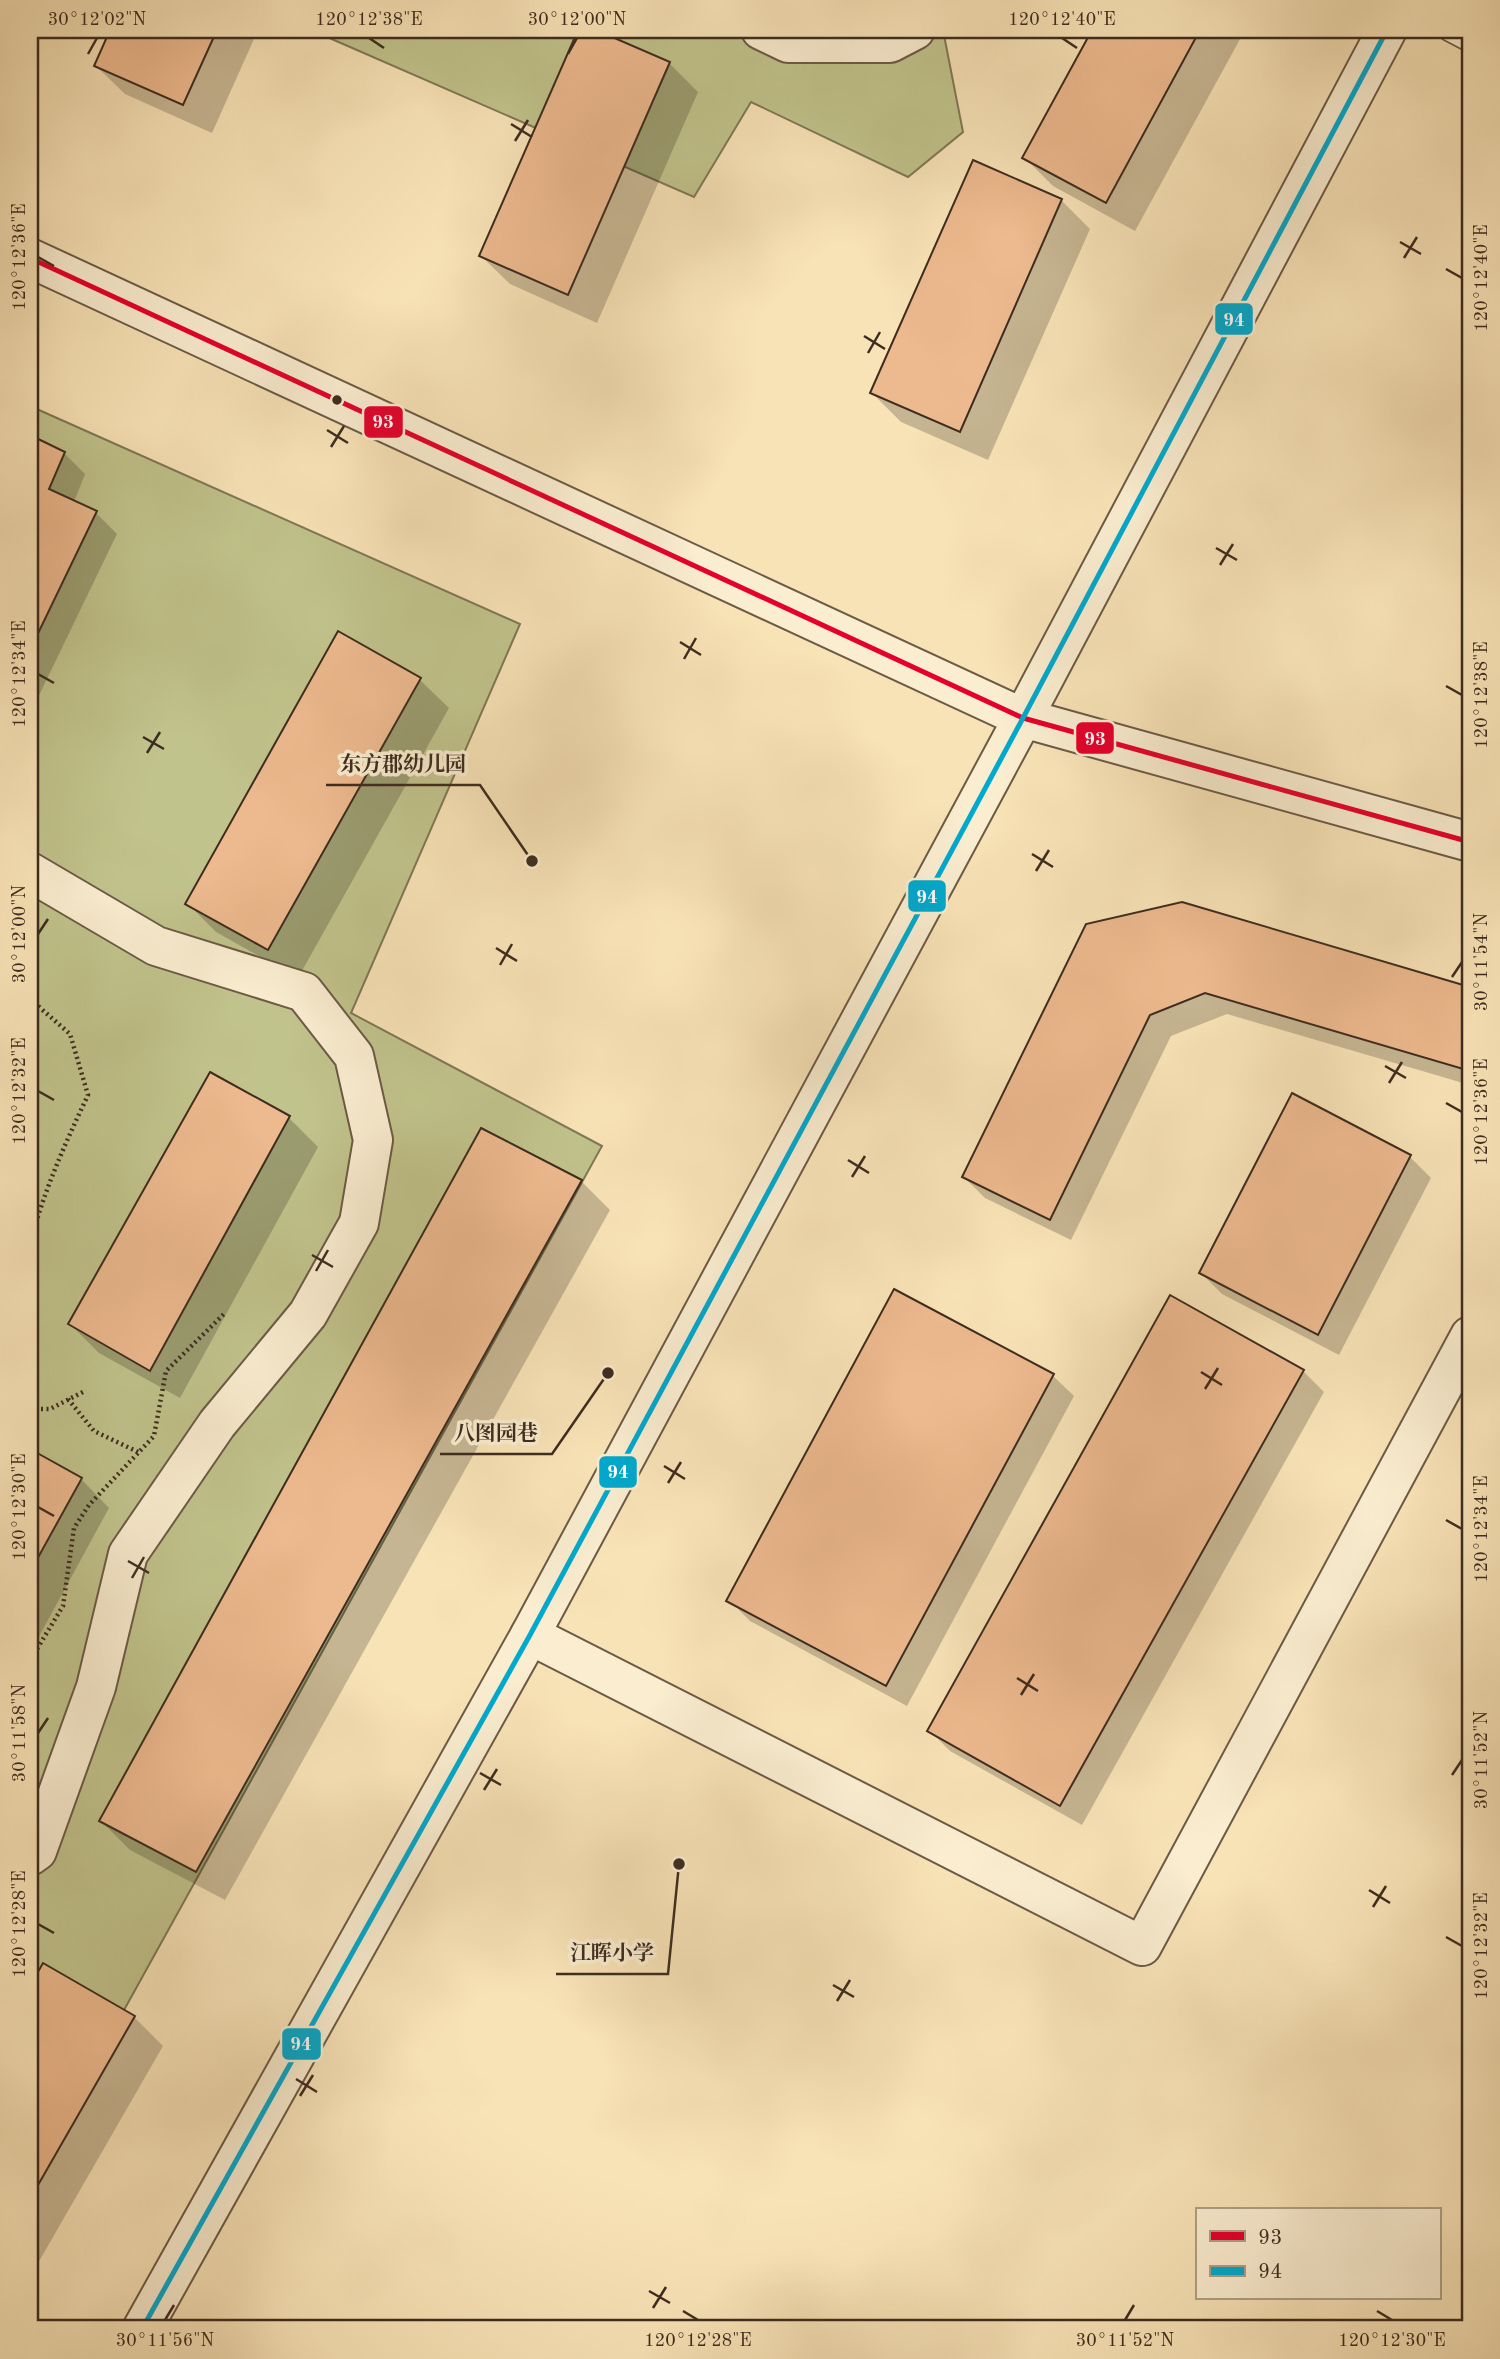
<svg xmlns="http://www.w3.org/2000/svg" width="1500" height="2359" viewBox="0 0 1500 2359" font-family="'Old Standard TT','Noto Serif SC',serif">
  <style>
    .green { fill: #c1c38c; stroke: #7f7856; stroke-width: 2 }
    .shadow { fill: #0003 }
    .building { fill: #edb98e; stroke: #3d2c1f; stroke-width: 2 }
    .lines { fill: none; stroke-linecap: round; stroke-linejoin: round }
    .service-casing { stroke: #6c5a45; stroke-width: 24 }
    .minor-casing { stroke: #6c5a45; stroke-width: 42 }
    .tertiary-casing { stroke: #6c5a45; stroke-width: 42 }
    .path { stroke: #3d2c1f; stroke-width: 4.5; stroke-dasharray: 2 3.5; stroke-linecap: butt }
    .service { stroke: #faedd0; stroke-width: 21 }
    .minor { stroke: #faedd0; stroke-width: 38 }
    .tertiary { stroke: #faedd0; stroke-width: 38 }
    .bus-1-casing { stroke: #faedd0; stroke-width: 10 }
    .bus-2-casing { stroke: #faedd0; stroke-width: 10 }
    .bus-1 { stroke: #e4002b; stroke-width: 5 }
    .bus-2 { stroke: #00a9ce; stroke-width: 5 }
    .ticks { fill: none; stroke: #3d2c1f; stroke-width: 2.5 }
    .bus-dot { fill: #3d2c1f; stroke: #faedd0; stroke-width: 2.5 }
    .leader { fill: none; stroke: #3d2c1f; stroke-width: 2.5 }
    .callout-dot { fill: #3d2c1f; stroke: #faedd0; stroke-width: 2.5 }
    .callout-label { font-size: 21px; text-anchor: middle; font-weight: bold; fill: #3d2c1f; stroke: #faedd0; stroke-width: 7; stroke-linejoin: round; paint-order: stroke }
    .line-badge { stroke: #faedd0; stroke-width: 2.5 }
    .badge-label { font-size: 19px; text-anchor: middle; font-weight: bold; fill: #fff }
    .neatline { fill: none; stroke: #3d2c1f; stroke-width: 2.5 }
    .ticks-label { font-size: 18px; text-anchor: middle; fill: #3d2c1f }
  </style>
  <rect width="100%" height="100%" fill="#f8e3b7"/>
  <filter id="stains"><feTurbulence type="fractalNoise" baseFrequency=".00286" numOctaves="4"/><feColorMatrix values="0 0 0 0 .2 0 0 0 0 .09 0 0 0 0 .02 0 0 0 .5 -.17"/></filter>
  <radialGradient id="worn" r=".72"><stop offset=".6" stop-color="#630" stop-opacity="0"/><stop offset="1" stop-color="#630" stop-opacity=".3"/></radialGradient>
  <!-- green -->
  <path class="green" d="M311,30H943L963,132L908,177L751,102L694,197Z
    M30,406L520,624L351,1013L602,1146L30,2180Z"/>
  <!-- shadow -->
  <path class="shadow" d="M112,30H258L212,133L125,94L96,66Z
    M580,30H592L669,63L698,92L597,323L510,284L481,256Z
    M1094,30H1245L1135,231L1053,186L1025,158Z
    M1061,200L1090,229L988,460L901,422L872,393Z
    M30,437L64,453L85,474L74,502L96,513L117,534L30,714Z
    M339,634L420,680L449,708L298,978L216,932L187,903Z
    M1182,904L1470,989V1085L1227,1014L1171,1036L1071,1240L985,1198L964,1177Z
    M211,1074L289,1118L318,1147L180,1398L99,1353L70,1324Z
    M1293,1096L1410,1157L1431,1178L1339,1355L1222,1294L1201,1273Z
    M581,1181L610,1210L225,1900L130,1850L101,1821Z
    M1303,1371L1324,1392L1082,1825L950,1751L929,1730Z
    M1052,1375L1074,1396L907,1706L750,1621L729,1600Z
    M30,1451L81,1479L109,1508L30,1653Z
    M44,1966L134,2017L163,2046L30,2277V1989Z"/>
  <!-- building -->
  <path class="building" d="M110,30H217L183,105L94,66Z
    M578,30H596L670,62L568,295L479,256Z
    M1092,30H1200L1106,203L1022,158Z
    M973,160L1062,199L960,432L870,393Z
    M30,435L65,452L49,489L97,511L30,650V506L33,500L30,498Z
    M338,631L421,678L268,950L185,904Z
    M1182,902L1470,987V1071L1205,993L1150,1015L1050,1220L962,1177L1086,924Z
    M210,1072L290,1116L150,1371L68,1324Z
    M1292,1093L1411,1155L1318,1335L1199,1273Z
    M481,1128L582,1180L196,1872L99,1821Z
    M894,1289L1054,1374L886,1686L726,1601Z
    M1170,1295L1304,1370L1060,1806L927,1731Z
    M30,1449L82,1478L30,1572Z
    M43,1963L135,2016L30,2199V1986Z"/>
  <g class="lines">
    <!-- service casing -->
    <g class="service-casing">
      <path id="service" d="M1449,30L1470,41"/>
    </g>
    <!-- minor casing -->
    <g class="minor-casing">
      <path id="minor" d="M761,30L788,43H890L915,30
        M30,872L156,946L304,992L354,1056L373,1140L359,1223L308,1314L217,1424L128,1554L96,1687L37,1851L30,1856
        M530,1635L1142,1946L1470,1336"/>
    </g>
    <!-- tertiary casing -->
    <g class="tertiary-casing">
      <path id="tertiary" d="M30,258L1023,718L1470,842
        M142,2329L530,1635L1023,718L1387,30"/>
    </g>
    <!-- path -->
    <path class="path" d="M30,999L70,1034L88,1095C65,1144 43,1192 30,1245
      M68,1399L94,1431L138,1452
      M30,1409H50L85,1391
      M30,1657L34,1654L63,1606L74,1528L89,1505L154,1436L166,1371L225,1313"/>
    <!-- service -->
    <use href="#service" class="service"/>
    <!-- minor -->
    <use href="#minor" class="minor"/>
    <!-- tertiary -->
    <use href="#tertiary" class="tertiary"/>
    <!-- bus-1 casing -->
    <g class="bus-1-casing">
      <path id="bus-1" d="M30,258L1023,718L1470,842"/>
    </g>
    <!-- bus-2 casing -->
    <g class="bus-2-casing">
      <path id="bus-2" d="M142,2329L530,1635L1023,718L1387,30"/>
    </g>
    <!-- bus-1 -->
    <use href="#bus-1" class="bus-1"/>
    <!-- bus-2 -->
    <use href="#bus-2" class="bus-2"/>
  </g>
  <!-- ticks -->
  <path class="ticks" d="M369,38L384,48M1062,38L1077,48M88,54L97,38M568,54L577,38M511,124L532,137M515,141L528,120M1400,242L1421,254M38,257L54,266M1404,258L1417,237M1446,269L1462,278M864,336L885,349M868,353L880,332M327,430L348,443M331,447L344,426M1216,548L1237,560M1220,565L1233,544M680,642L701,655M684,659L696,638M38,674L54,683M1446,686L1462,695M143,737L164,749M147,753L160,732M1032,854L1053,867M1036,871L1049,850M38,934L48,919M496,948L517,961M500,965L512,944M1452,977L1462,962M1385,1066L1406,1078M1389,1083L1402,1062M38,1091L54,1100M1446,1103L1462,1112M848,1160L869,1173M852,1177L865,1156M312,1255L333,1267M316,1271L328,1250M1201,1372L1222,1385M1205,1389L1218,1368M664,1466L685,1479M668,1483L681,1462M38,1507L54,1516M1446,1520L1462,1529M128,1561L149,1573M132,1578L144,1557M1017,1678L1038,1691M1021,1695L1034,1674M38,1733L48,1718M480,1773L501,1785M1452,1775L1462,1760M484,1790L497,1769M1369,1890L1390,1903M1373,1907L1386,1886M38,1924L54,1933M1446,1937L1462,1946M833,1985L854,1997M837,2001L850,1980M296,2079L317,2092M300,2096L313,2075M649,2291L670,2303M653,2308L666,2287M683,2311L698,2320M1377,2311L1392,2320M165,2320L174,2305M1125,2320L1134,2305"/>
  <!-- markers -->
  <circle class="bus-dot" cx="337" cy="400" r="6"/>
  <!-- callouts -->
  <path class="leader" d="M532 861L480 785H326M608 1373L552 1454H440M679 1864L668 1974H556"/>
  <g class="callout-dot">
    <circle cx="532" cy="861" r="7"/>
    <circle cx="608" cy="1373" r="7"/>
    <circle cx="679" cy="1864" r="7"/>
  </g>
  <g class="callout-label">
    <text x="403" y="771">东方郡幼儿园</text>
    <text x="496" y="1440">八图园巷</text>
    <text x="612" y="1960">江晖小学</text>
  </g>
  <g class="line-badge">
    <rect x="1214" y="302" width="40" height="34" rx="7" fill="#00a9ce"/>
    <rect x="363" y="405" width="41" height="34" rx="7" fill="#e4002b"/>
    <rect x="1075" y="721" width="40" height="34" rx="7" fill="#e4002b"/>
    <rect x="907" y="879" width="40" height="34" rx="7" fill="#00a9ce"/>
    <rect x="598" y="1455" width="40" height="34" rx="7" fill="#00a9ce"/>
    <rect x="281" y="2027" width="41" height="34" rx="7" fill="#00a9ce"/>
  </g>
  <g class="badge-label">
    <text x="1234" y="326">94</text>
    <text x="383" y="428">93</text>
    <text x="1095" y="745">93</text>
    <text x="927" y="903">94</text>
    <text x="618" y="1478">94</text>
    <text x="301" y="2050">94</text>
  </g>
  <!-- margin -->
  <rect width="1500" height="2359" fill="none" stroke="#f8e3b7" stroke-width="77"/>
  <!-- legend -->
  <rect x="1196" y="2208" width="245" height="91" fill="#faedd0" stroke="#aea089" stroke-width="2"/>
  <rect x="1210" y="2231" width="35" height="10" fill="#e4002b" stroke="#aea089" stroke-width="2"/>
  <text x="1258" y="2244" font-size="21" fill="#3d2c1f">93</text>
  <rect x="1210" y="2266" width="35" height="10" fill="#00a9ce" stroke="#aea089" stroke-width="2"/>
  <text x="1258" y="2278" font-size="21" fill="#3d2c1f">94</text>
  <rect x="38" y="38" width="1424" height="2282" class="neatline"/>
  <g class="ticks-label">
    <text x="97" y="25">30°12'02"N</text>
    <text x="369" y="25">120°12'38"E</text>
    <text x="577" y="25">30°12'00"N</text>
    <text x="1062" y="25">120°12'40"E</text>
    <text transform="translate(19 257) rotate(-90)" y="6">120°12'36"E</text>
    <text transform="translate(1481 278) rotate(-90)" y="6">120°12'40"E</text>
    <text transform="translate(19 674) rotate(-90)" y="6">120°12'34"E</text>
    <text transform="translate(1481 695) rotate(-90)" y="6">120°12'38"E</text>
    <text transform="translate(19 934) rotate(-90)" y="6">30°12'00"N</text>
    <text transform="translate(1481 962) rotate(-90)" y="6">30°11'54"N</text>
    <text transform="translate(19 1091) rotate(-90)" y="6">120°12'32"E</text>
    <text transform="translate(1481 1112) rotate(-90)" y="6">120°12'36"E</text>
    <text transform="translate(19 1507) rotate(-90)" y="6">120°12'30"E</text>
    <text transform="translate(1481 1529) rotate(-90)" y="6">120°12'34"E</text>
    <text transform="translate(19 1733) rotate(-90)" y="6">30°11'58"N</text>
    <text transform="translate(1481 1760) rotate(-90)" y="6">30°11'52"N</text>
    <text transform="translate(19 1924) rotate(-90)" y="6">120°12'28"E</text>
    <text transform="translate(1481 1946) rotate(-90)" y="6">120°12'32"E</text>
    <text x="165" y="2346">30°11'56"N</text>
    <text x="698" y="2346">120°12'28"E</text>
    <text x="1125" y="2346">30°11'52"N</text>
    <text x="1392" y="2346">120°12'30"E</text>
  </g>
  <rect width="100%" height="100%" filter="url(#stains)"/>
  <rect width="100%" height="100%" fill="url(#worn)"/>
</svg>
